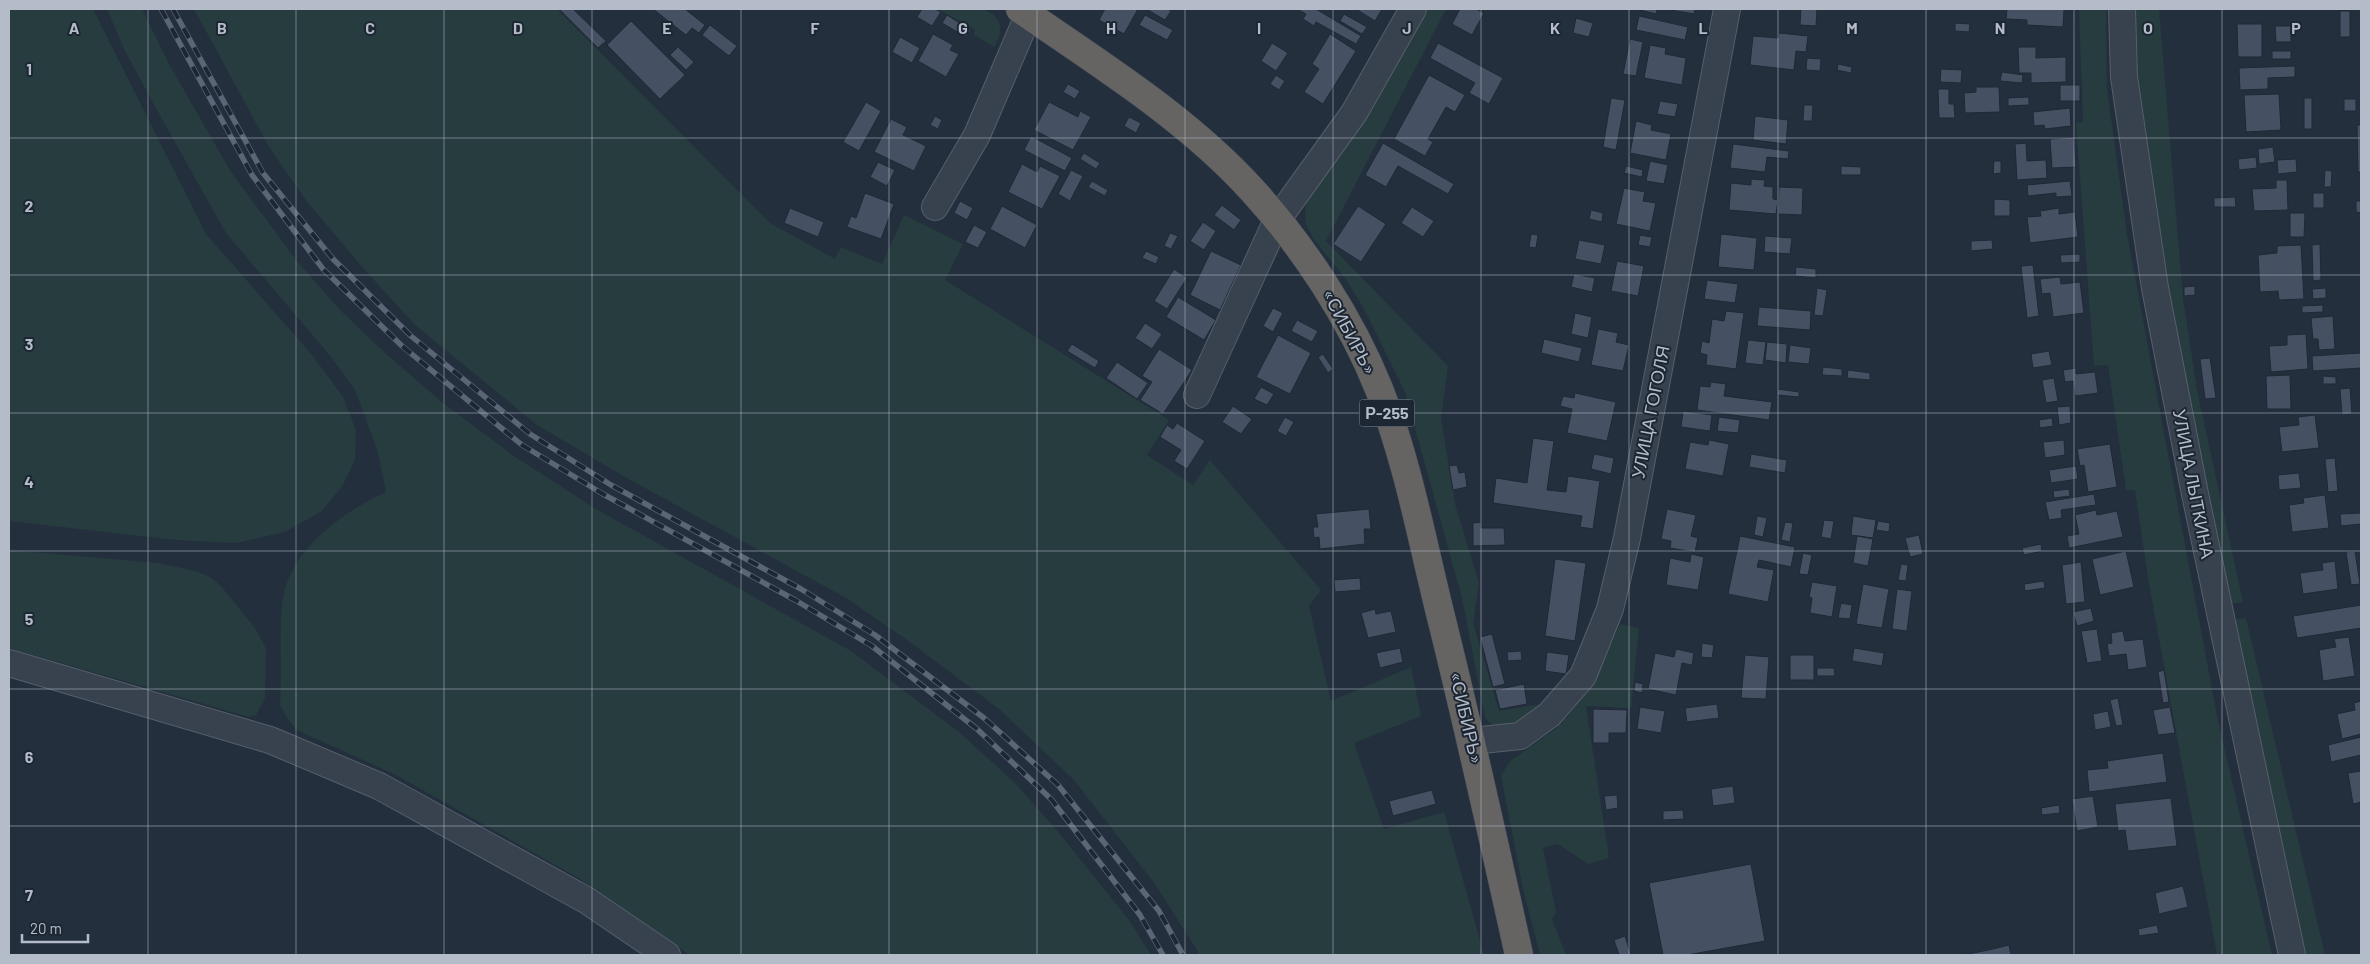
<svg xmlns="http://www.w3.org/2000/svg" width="2370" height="964" viewBox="0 0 2370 964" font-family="Barlow,sans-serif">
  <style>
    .green { fill: #263c3f }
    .building { fill: #455162; stroke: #1f2835 }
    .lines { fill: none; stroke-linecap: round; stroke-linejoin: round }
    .minor-casing { stroke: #565f6c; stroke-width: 28 }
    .trunk-casing { stroke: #434c59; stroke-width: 29 }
    .minor { stroke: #38414e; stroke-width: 26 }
    .trunk { stroke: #656462; stroke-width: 28 }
    .rail-casing { stroke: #5a6575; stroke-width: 5.5 }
    .rail { stroke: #1d2633; stroke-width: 4; stroke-dasharray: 11; stroke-linecap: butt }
    .grid { fill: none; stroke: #b4bcc9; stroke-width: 1; stroke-opacity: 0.55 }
    .labels { text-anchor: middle; stroke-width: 4; stroke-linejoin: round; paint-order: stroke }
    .shield { fill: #1d2633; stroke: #878f9c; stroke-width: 1 }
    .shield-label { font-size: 16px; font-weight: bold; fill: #b4bcc9 }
    .street-label { font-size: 18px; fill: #b4bcc9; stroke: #1d2633 }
    .grid-label { font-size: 16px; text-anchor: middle; font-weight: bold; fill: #b4bcc9; stroke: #1d2633; stroke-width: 4; stroke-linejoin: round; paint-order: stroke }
  </style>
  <rect width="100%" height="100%" fill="#242f3e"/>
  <!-- green -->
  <path class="green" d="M9,9H93L206,234L313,356L343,397L356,430L355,459L343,485L322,511L285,532L236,543L176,540L9,521Z
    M107,9H142L169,64L231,172L297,261L340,310L384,352L443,403L514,456L596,509L851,651L959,732L1015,783L1055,828L1129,920L1151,955H690L580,879L398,776L297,730L287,718L280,705C282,672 279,638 282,605C287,551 341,513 386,492L377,449L355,390L331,357L226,233L158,112L124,49Z
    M194,9H557L770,223L835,259L841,247L882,264L904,215L963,244L945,280L1169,420L1147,455L1193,485L1210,460L1321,590L1309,606L1331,701L1411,667L1421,716L1354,743L1384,829L1444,812L1484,955H1200L1155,884L1074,780L999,709L911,643L848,599L625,477L537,425L415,325L363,268L308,203L269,147Z
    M938,9C949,9 973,6 982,9C1003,16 1004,31 994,47L974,35L975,30Z
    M1426,9H1446L1326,241L1448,366L1441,418L1455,504L1479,583L1473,623L1499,711L1540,704L1556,692C1537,708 1508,743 1485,718L1462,598L1405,392L1363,307L1345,278L1315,241L1306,225L1305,208L1310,192L1328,164L1360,128Z
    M2079,9H2106L2107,89L2127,234L2217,716L2272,955H2217L2149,584L2135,490H2126L2108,365L2094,366L2076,123L2083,122Z
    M2131,9H2159L2183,298L2197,390L2243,602L2227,605L2193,446L2142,135Z
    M9,550L158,563L196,571L210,577L221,586L255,628L266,648L265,698L256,715L249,717L9,648Z
    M2246,618L2325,955H2302L2229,620Z
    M1620,624L1639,628L1631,708L1586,706L1609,858L1588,864L1558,844L1543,848L1556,912L1552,919L1566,955H1540L1523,889L1501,776L1510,761L1557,728L1591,688Z"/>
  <!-- building -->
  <path class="building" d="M562,9H573L606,41L598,48L560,10Z
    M653,9H685L705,25L699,33L692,28L686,35Z
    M922,9H935L941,12L932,26L917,17Z
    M1105,9H1138L1124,34L1099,20Z
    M1149,9H1168L1171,11L1165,20L1148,10Z
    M1297,9H1316L1361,36L1356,44L1316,22L1314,26L1303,19L1306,14Z
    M1356,9H1382L1375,21Z
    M1460,9H1476L1484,13L1472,35L1452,24Z
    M1636,9H1657L1656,14Z
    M1665,9H1695L1694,14Z
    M1801,9H1817L1816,26L1800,25Z
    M2007,9H2064L2063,27L2027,25V20L2006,19Z
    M2340,11H2350V37H2340Z
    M1344,14L1367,27L1362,34L1340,21Z
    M947,15L971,30L966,37L942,23Z
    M1145,15L1173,30L1167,40L1139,25Z
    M1639,16L1688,27L1685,40L1636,30Z
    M1576,18L1593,23L1589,37L1573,33Z
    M631,21L685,75L660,99L607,45Z
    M1955,23L1970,24L1969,32L1955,31Z
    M2237,24H2262V57H2238Z
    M710,25L737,46L729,56L702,35Z
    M2275,26H2291V42H2276Z
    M1779,33L1808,36L1806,52L1796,51L1794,70L1750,65L1753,36L1778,38Z
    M933,34L953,45L950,50L959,54L946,77L918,61Z
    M1330,34L1356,51L1323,104L1304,92L1319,69L1312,64Z
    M900,37L920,48L912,63L892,52Z
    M1630,39L1643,42L1636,76L1623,74Z
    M1272,43L1288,53L1276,71L1261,61Z
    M1438,43L1503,78L1489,104L1469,93L1475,83L1430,58Z
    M1650,45L1666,48L1665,54L1686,58L1682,85L1644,78Z
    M678,47L694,62L686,70L670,55Z
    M2018,47H2036V58L2066,57V82L2031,83V73H2019Z
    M2272,51H2291V59H2272Z
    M1807,58L1821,59L1820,71L1806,70Z
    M1838,64L1852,67L1851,73L1837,70Z
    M2295,66V77L2268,78V89L2240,90L2239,68Z
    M1941,69L1962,70L1961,83L1940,82Z
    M2002,72L2023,75L2022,83L2000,81Z
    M1276,75L1285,81L1279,90L1270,84Z
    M1429,75L1465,95L1455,112L1446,107L1428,139L1433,142L1425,156L1394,139Z
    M1068,84L1080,91L1075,99L1063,92Z
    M2060,85H2080V101H2060Z
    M1976,87H1999L2000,112L1965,113L1964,93L1976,92Z
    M1938,89H1949V104H1954L1955,118H1939Z
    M2279,94L2281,130L2246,132L2244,95Z
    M2029,97V105L2008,106V98Z
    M1611,98L1625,100L1616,150L1603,147Z
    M2304,98H2312V129H2304Z
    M2344,99H2356V111H2344Z
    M1660,101L1678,104L1675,117L1657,114Z
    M866,102L881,111L859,151L843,142Z
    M1049,102L1078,117L1080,111L1091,117L1073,150L1034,130Z
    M1804,105H1813L1812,121H1803Z
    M2070,108L2071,126L2045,129L2044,125L2034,126L2033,112Z
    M935,116L942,120L938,129L930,125Z
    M1755,116L1788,120L1786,144L1753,140Z
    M1129,117L1141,123L1136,133L1124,126Z
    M891,119L907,127L903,135L926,146L914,171L874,152Z
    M1636,121L1652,125L1651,130L1671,134L1666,160L1630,153Z
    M2357,125H2361V172H2358Z
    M1031,136L1072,158L1065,171L1024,150Z
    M2074,137L2076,167L2052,168L2050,139Z
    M1383,143L1454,184L1448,194L1398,166L1386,187L1365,175Z
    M2026,143L2027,161L2046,160L2047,178L2017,180L2015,144Z
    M1733,144L1789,151L1788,159L1767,157L1765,172L1730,168Z
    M2273,147L2275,162L2259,164L2258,149Z
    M1084,153L1100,163L1096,169L1080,159Z
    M2256,157L2257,168L2239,170L2238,159Z
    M2296,159L2297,172L2278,174L2277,160Z
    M1650,161L1668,165L1664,184L1646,181Z
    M1994,161H2001V173L1993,174Z
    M878,162L895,170L887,186L870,177Z
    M1022,164L1037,172L1040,166L1060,176L1042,209L1008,192Z
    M1626,166L1643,170L1642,177L1624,173Z
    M1841,166L1861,167V175H1841Z
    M1071,170L1083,176L1070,201L1058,194Z
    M2325,170L2332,171L2331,187H2324Z
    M1751,179L1765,180L1764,186L1773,187V199L1778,200L1776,214L1729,210L1731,183L1751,185Z
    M2276,180H2287L2288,210L2254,211L2252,189L2276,188Z
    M1092,181L1108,190L1105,196L1088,187Z
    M2070,181L2072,196L2056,197V193L2028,196L2027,185Z
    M1779,187L1803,188L1802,215L1778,214Z
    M1624,188L1645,192L1643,201L1656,203L1650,231L1616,224Z
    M865,193L894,204L881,239L847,227L851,216L856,218Z
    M2313,193H2324V208H2313Z
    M2235,197L2236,207H2214V198Z
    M1994,199L2010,200V216H1994Z
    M960,201L973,208L967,220L954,213Z
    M2356,201H2361V237V213L2356,212Z
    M1222,205L1241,220L1234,230L1214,215Z
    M1002,206L1037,225L1025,248L990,229Z
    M1358,206L1386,224L1361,262L1333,244Z
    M1412,207L1434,221L1423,237L1401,223Z
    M790,208L824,222L818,237L784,223Z
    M2059,208V214L2075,212L2078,237L2030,243L2027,217L2041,216L2040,211Z
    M1591,210L1603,213L1602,222L1589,219Z
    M2290,213H2305L2304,237H2290Z
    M1203,222L1216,231L1204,250L1190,241Z
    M974,225L987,232L978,248L965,242Z
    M1170,233L1178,236L1171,249L1164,246Z
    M1531,234L1538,235L1536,248L1529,247Z
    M1721,234L1757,238L1754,270L1718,267Z
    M1640,235L1652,237L1650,247L1638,245Z
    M1765,236L1792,238L1790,254L1764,252Z
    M1579,240L1605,245L1601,264L1575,259Z
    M1992,240L1993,249L1971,251V241Z
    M2320,244L2321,280L2313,281L2312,245Z
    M2301,245L2304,299L2279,300L2278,291L2260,292L2258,255L2277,253V246Z
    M1146,251L1159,257L1156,264L1142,258Z
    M1211,251L1241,265L1220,310L1190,295Z
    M2080,254V262L2061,263L2060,255Z
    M1617,261L1644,266L1638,296L1611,291Z
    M2033,265L2039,316L2027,318L2021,266Z
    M1796,267L1816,269V278L1795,276Z
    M1174,269L1187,278L1167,309L1154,301Z
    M1574,274L1595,278L1592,292L1571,287Z
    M2060,277L2061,284L2080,282L2084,313L2053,317L2050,293L2042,294L2040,279Z
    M1707,280L1738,284L1735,303L1704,299Z
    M2195,286V295L2184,296V287Z
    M1817,288L1827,290L1823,316L1814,315Z
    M2326,288V298L2313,299L2312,289Z
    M1178,297L1216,320L1204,340L1166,317Z
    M2323,305V312L2302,313V306Z
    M1759,307L1811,311L1810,330L1757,326Z
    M1273,308L1283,313L1273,332L1263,326Z
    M1726,311L1744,313L1736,369L1706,365L1707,355L1700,353L1702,341L1709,343L1712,319L1724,321Z
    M1575,313L1592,317L1588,338L1571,334Z
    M2333,316L2335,349L2319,350L2318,339H2313L2311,318Z
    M1297,320L1318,331L1312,342L1291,331Z
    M1145,323L1162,334L1152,349L1135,338Z
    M1598,329L1618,333L1616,342L1629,345L1623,371L1591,365Z
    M2306,334L2308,369L2271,372L2269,346L2287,345V335Z
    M1278,335L1311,353L1290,394L1256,377Z
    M1544,339L1582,348L1579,362L1541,353Z
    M1748,340L1766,342L1763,365L1745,363Z
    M1767,342L1787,344L1786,363L1765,360Z
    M1072,344L1099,361L1095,368L1067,351Z
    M1790,345L1811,348L1809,364L1788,362Z
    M1159,349L1192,370L1163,414L1140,400L1152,382L1142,376Z
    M2049,351L2052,365L2033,368L2031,354Z
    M2361,353V368L2313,371L2312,356Z
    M1323,354L1333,369L1328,373L1318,357Z
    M2210,358L2216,398L2205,399L2200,359Z
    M1117,362L1148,383L1137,399L1106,378Z
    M1823,367L1842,369V376L1822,375Z
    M2076,368V374L2095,372L2098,393L2075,396L2073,381L2065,382L2063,370Z
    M1848,370L1870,373V380L1847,378Z
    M2290,375L2291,409H2267L2266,376Z
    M2323,376L2336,377V384H2323Z
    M2054,378L2058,401L2046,403L2042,380Z
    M1711,382L1726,384L1724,396L1772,402L1769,420L1697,410L1700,386L1710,387Z
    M1261,387L1274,394L1267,405L1254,399Z
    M2350,388L2352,414L2342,415L2340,389Z
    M1778,389L1799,392V397L1777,395Z
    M1575,393L1616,402L1607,441L1567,433L1572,409L1560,406L1563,396L1574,398Z
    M1233,406L1252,419L1241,434L1222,422Z
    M2070,406L2071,423L2059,425L2057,407Z
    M1683,411L1712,415L1710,431L1681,427Z
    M2315,415L2319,448L2282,452L2279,427L2299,425L2298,417Z
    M1285,417L1294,422L1286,436L1277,431Z
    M1719,417L1740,420L1738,433L1717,431Z
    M2052,418L2053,426L2040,428L2039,420Z
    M1177,423L1205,441L1187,469L1174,461L1181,450L1160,437L1167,425L1173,429Z
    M1533,438L1554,441L1547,490L1566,492L1568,476L1600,481L1593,529L1580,527L1582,516L1493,503L1496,478L1527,483Z
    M1709,440L1729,444L1723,476L1685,469L1690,442L1708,445Z
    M2064,440L2065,455L2045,458L2043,442Z
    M2110,444L2117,487L2088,492L2084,465L2080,466L2077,449Z
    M1594,454L1614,458L1611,474L1591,469Z
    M1751,454L1787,460L1785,473L1749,467Z
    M2335,458L2338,491L2328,492L2325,459Z
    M1457,465L1459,473L1465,472L1467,487L1453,490L1449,466Z
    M2076,466L2078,479L2051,483L2049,470Z
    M2299,473L2301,488L2279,490L2278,475Z
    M2069,489L2070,496L2054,498L2053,491Z
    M2094,494L2096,505L2061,510L2062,518L2049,520L2045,502Z
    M2325,495L2329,528L2292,532L2289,505L2304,503L2303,498Z
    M1369,509L1371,529H1364L1365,544L1320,549L1319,537L1314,538L1313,527H1318L1316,514Z
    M1667,509L1696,515L1691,536L1698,538L1695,552L1670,548L1671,541L1661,539Z
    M2096,510L2097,515L2117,511L2123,537L2069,548L2067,536L2079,534L2075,515Z
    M2361,513V524L2341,526L2340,514Z
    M1757,516L1767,518L1763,537L1754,535Z
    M1853,516L1876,520L1873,538L1851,535Z
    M1824,520L1834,521L1831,539L1821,537Z
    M1878,521L1890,523L1889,532L1876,530Z
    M1481,522V528H1504L1505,545L1473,546V523Z
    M1785,522L1793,523L1790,542L1781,540Z
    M1919,535L1923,554L1910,557L1905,538Z
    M1740,536L1795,547L1791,567L1759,560L1757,567L1774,570L1768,602L1728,594Z
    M1857,536L1873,539L1868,566L1853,563Z
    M2041,544L2042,551L2024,555L2022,548Z
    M2126,551L2134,587L2100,595L2092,559Z
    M2355,551L2360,584L2351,585L2346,552Z
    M1803,553L1812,555L1808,575L1799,574Z
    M1691,554L1704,557L1698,590L1666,585L1670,558L1690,562Z
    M1555,559L1586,563L1575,641L1545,636Z
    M2335,561L2338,589L2303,594L2300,573L2323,570L2322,563Z
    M2081,562L2085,602L2066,604L2062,565Z
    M1901,564L1908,565L1906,581L1898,580Z
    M1360,578L1361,590L1335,592L1334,580Z
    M2044,581L2045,588L2025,591L2024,584Z
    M1812,582L1837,586L1832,617L1810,613L1812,598L1809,597Z
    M1863,584L1889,589L1882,628L1856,624Z
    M1897,589L1912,591L1907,631L1892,629Z
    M1841,603L1852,605L1850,619L1838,618Z
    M2361,605V628L2297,638L2293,616Z
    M2091,608L2094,621L2077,626L2073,612Z
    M1375,609L1376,614L1391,611L1396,632L1368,638L1361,613Z
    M2097,629L2102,661L2087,663L2081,631Z
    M2123,631L2125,641L2143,639L2147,667L2128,670L2126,654L2109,656L2107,644L2112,643L2111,633Z
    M1492,634L1505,684L1493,687L1480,637Z
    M2349,637L2355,676L2323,681L2319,650L2336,647L2334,639Z
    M1702,643L1714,645L1712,658L1701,657Z
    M1400,648L1403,662L1380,668L1376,653Z
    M1854,648L1884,653L1882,666L1852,661Z
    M1676,649L1694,653L1692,665L1682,663L1676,695L1648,689L1655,653L1674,657Z
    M1521,651L1522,660L1508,661L1507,652Z
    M1547,652L1569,655L1566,674L1545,671Z
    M1745,655L1769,657L1766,699L1741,698Z
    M1790,655H1814V680H1790Z
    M1817,668H1834L1835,676H1817Z
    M2164,670L2169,702L2163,703L2158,672Z
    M1635,682L1643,684L1642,693L1634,691Z
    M1524,684L1527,704L1500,709L1495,690Z
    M2118,698L2123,725L2116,726L2110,700Z
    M2361,701V734L2342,739L2337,714L2355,710L2354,703Z
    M1717,704L1719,718L1687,722L1685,708Z
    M1640,707L1665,711L1661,733L1637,729Z
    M2170,707L2175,733L2158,735L2153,710Z
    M1593,709L1627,710L1626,733H1609V743H1593Z
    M2108,711L2111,727L2095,730L2093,714Z
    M2361,737V755L2331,762L2328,745Z
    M2163,753L2167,782L2089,792L2087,770L2108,768L2107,761Z
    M2361,771V802L2353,804L2348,773Z
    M1733,786L1735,803L1713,806L1711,789Z
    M1432,790L1436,804L1393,816L1389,801Z
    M1617,795L1618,808L1606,810L1604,796Z
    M2093,796L2098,827L2077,831L2072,799Z
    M2171,798L2177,846L2128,851L2125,830L2118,831L2115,804Z
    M2059,805L2060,813L2042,815L2041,808Z
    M1683,810L1684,819L1663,820V811Z
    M1751,864L1765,941L1687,955H1663L1649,883Z
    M2183,886L2188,907L2159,914L2155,893Z
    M2157,925L2159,933L2139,936L2138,929Z
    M1625,936L1631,955H1619L1614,940Z
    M2009,945L2011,955H1964L1993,949Z"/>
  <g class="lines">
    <!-- minor casing -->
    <g class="minor-casing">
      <path id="minor" d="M2122,9L2124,77L2155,288L2195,494L2292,955
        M935,207L977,135L1031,9
        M1197,395L1277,220L1354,113L1413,9
        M9,663L270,740L379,786L586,900L667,955
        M1472,741L1520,736L1549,715L1583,676L1610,609L1627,538L1727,9"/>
    </g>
    <!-- trunk casing -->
    <g class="trunk-casing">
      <path id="trunk" d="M1020,9C1101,65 1187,118 1253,191C1304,247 1351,319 1379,389C1408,462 1422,541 1441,617C1469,729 1494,842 1519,955"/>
    </g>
    <!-- minor -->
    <use href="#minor" class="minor"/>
    <!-- trunk -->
    <use href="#trunk" class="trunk"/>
    <!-- rail casing -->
    <g class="rail-casing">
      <path id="rail" d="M161,9L252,175L323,269L402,346L522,445L603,494L795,600L872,646L977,729L1051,799L1140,915L1163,955
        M173,9L263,173L333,259L411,336L530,434L611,485L801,589L875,635L984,718L1058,785L1159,911L1183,955"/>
    </g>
    <!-- rail -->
    <use href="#rail" class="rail"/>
  </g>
  <!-- grid -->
  <path class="grid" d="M148,9V955M296,9V955M444,9V955M592,9V955M741,9V955M889,9V955M1037,9V955M1185,9V955M1333,9V955M1481,9V955M1629,9V955M1778,9V955M1926,9V955M2074,9V955M2222,9V955M9,138H2361M9,275H2361M9,413H2361M9,551H2361M9,689H2361M9,826H2361"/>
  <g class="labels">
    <!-- shield labels -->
    <rect class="shield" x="1359.5" y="399.5" width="55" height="27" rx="4"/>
    <g class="shield-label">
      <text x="1387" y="419">Р-255</text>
    </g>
    <!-- street labels -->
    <g class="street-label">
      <text transform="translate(1349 332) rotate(62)" y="6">«СИБИРЬ»</text>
      <text transform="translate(1651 412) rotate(-79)" y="6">УЛИЦА ГОГОЛЯ</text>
      <text transform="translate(2193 484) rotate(79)" y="6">УЛИЦА ЛЫТКИНА</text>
      <text transform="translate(1466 718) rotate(77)" y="6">«СИБИРЬ»</text>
    </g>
  </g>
  <g class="grid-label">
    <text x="74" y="34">A</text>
    <text x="222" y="34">B</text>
    <text x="370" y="34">C</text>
    <text x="518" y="34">D</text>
    <text x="667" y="34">E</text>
    <text x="815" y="34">F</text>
    <text x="963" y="34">G</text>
    <text x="1111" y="34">H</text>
    <text x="1259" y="34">I</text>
    <text x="1407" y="34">J</text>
    <text x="1555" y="34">K</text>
    <text x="1703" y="34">L</text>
    <text x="1852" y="34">M</text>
    <text x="2000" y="34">N</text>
    <text x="2148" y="34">O</text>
    <text x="2296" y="34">P</text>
    <text x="29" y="75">1</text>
    <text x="29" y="212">2</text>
    <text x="29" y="350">3</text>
    <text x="29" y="488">4</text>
    <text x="29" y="625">5</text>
    <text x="29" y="763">6</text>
    <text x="29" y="901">7</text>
  </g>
  <!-- border -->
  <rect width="2370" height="964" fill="none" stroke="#b4bcc9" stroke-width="20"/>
  <!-- scale -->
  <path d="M22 934v8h66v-8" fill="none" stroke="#b4bcc9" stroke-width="2.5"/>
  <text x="30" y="934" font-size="15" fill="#b4bcc9" stroke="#1d2633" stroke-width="4" paint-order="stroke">20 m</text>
</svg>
